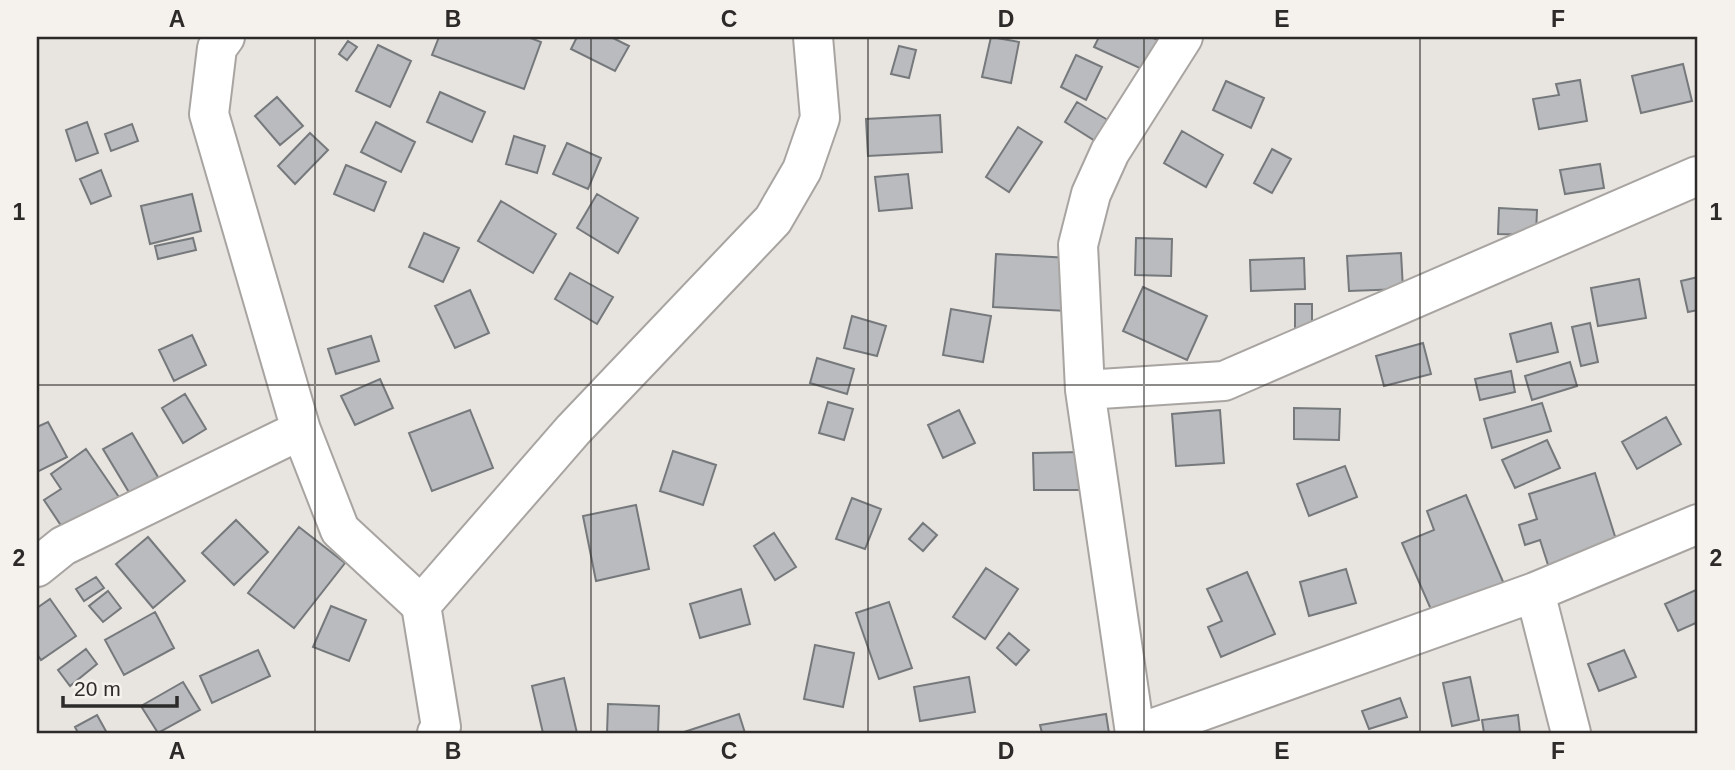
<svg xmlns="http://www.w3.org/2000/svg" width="1735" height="770" viewBox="0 0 1735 770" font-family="Arial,sans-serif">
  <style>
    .building { fill: #b9bbbf; stroke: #76797c; stroke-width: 2 }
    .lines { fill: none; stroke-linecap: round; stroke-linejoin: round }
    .minor-casing { stroke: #a8a4a1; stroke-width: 42 }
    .tertiary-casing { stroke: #a8a4a1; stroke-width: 42 }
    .minor { stroke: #fff; stroke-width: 38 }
    .tertiary { stroke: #fff; stroke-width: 38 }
    .grid { fill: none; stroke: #2d2b2a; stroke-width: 2; stroke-opacity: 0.55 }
    .neatline { fill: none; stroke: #2d2b2a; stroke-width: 2.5 }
    .grid-label { font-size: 23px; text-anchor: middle; font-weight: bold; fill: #2d2b2a }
  </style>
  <rect width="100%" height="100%" fill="#e8e4e0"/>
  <!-- building -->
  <path class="building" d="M439,37H528L541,42L524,89L432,55Z
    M577,37H611L629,46L615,71L571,49Z
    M991,37L1019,42L1011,83L982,77Z
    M1099,37H1151L1158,40L1144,70L1094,47Z
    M348,41L357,47L347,60L339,54Z
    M378,45L411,61L390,107L356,91Z
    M899,46L916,50L909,78L891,74Z
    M1076,55L1102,67L1086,100L1061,87Z
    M1683,64L1692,101L1641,113L1632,76Z
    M1580,80L1587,121L1539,129L1533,99L1559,95L1556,84Z
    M1226,81L1264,98L1251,128L1213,110Z
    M440,92L485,112L472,142L427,122Z
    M277,97L303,126L280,145L255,116Z
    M1077,102L1113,123L1100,144L1065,122Z
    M940,115L942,152L868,156L866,119Z
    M87,122L98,153L76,161L66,130Z
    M376,122L415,142L401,172L361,152Z
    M132,124L138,141L111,151L105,134Z
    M1018,127L1042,142L1009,192L986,177Z
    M1182,131L1223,155L1206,187L1164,163Z
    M310,133L328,150L295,184L278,166Z
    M514,136L545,146L537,173L506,164Z
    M567,143L601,158L588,189L553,174Z
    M1272,149L1291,159L1272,193L1254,183Z
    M1600,164L1604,188L1565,194L1560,170Z
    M346,165L386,182L374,211L334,194Z
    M101,170L111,196L91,204L80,179Z
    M908,174L912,208L879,211L875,177Z
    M192,194L201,231L150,244L141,206Z
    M597,194L638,218L618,253L577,228Z
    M501,201L556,234L533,273L478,241Z
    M1499,208L1537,210L1536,235L1498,234Z
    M424,233L459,248L443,282L409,267Z
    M193,238L196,250L158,259L155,246Z
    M1136,238L1172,239L1171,276L1135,275Z
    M1401,253L1403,289L1349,291L1347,256Z
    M996,254L1070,258L1067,311L993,307Z
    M1304,258L1305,289L1251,291L1250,260Z
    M570,273L613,297L597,324L555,299Z
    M1698,277V310L1688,312L1681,281Z
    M1639,279L1646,318L1598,326L1591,288Z
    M1143,287L1207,316L1187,360L1123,331Z
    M470,290L489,333L455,348L435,306Z
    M1295,304H1312V330H1295Z
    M951,309L991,316L983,362L943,355Z
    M852,316L886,326L877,356L844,348Z
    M1551,323L1558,352L1517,362L1510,334Z
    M1590,323L1598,362L1581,366L1572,327Z
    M192,335L206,365L174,381L159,350Z
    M371,336L379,361L336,374L328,349Z
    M1423,343L1431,374L1384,386L1376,356Z
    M817,358L854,369L847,394L810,383Z
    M1570,362L1577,386L1532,400L1525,376Z
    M1511,371L1515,392L1480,400L1475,379Z
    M380,379L393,408L355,425L341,396Z
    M185,394L206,429L183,443L162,408Z
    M828,402L853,409L844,440L819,433Z
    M1542,403L1551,431L1492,448L1484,419Z
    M1294,408L1340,409L1339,440L1294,439Z
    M470,410L493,468L432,491L409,433Z
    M959,410L975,443L943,458L928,425Z
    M1220,410L1224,463L1176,466L1172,414Z
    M1666,417L1681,444L1637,469L1622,442Z
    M48,422L67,457L37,472V427Z
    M132,433L158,477L130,494L103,449Z
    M1547,440L1560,468L1515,488L1502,460Z
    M86,449L123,503L70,539L44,500L61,489L51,474Z
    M673,451L716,465L703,505L660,491Z
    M1082,452L1083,490H1034L1033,453Z
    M1345,466L1357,497L1309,516L1297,484Z
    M1595,473L1619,549L1550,571L1540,540L1525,545L1519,525L1537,519L1529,494Z
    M1466,495L1507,591L1436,621L1402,543L1434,530L1427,511Z
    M852,498L881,509L865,549L836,539Z
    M636,505L649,569L596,581L583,516Z
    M236,520L268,552L234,585L202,553Z
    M923,523L937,535L923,551L909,539Z
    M299,527L345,563L294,628L248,593Z
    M774,533L796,567L775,580L754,546Z
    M148,537L185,581L153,608L116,564Z
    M986,568L1018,589L985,639L953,617Z
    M1346,569L1356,603L1309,616L1300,582Z
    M1247,572L1275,634L1221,657L1208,627L1222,621L1207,589Z
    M96,577L104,588L84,601L76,589Z
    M741,589L750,624L700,638L690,604Z
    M1698,589V622L1678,631L1665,604Z
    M108,591L121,608L103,622L89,606Z
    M50,599L76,636L41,660L37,654V608Z
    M889,602L912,668L879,679L856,613Z
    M331,606L366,620L349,661L313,647Z
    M155,612L174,648L124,675L105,640Z
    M1009,633L1029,650L1016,665L997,648Z
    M815,645L854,653L843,707L804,699Z
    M86,649L97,664L70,686L58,670Z
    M258,650L270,676L212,703L200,676Z
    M1624,650L1636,677L1599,691L1588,664Z
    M969,677L975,712L920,721L914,687Z
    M1470,677L1479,720L1452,726L1443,683Z
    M564,678L577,733H543L532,686Z
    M183,682L200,710L158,733L141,706Z
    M1400,698L1407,717L1369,729L1362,711Z
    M608,704L659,706L658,733H607Z
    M739,714L745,733H685L684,732Z
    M1106,714L1109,733H1042L1040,725Z
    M97,715L107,733H78L75,727Z
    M1518,715L1520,733H1484L1482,720Z"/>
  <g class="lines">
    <!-- minor casing -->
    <g class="minor-casing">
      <path id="minor" d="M225,37L217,48L209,114L301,430L340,530L421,605
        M1085,390L1224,381L1697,176
        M37,567L63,546L301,430
        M1535,592L1571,733
        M1135,733L1085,390L1078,245L1091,194L1110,152L1183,37
        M1140,733L1535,592L1698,524"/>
    </g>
    <!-- tertiary casing -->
    <g class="tertiary-casing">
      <path id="tertiary" d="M437,733L441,727L421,605L573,430L773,220L802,170L820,118L813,37"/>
    </g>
    <!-- minor -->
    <use href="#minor" class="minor"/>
    <!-- tertiary -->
    <use href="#tertiary" class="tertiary"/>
  </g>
  <!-- grid -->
  <path class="grid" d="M315,37V733M591,37V733M868,37V733M1144,37V733M1420,37V733M37,385H1698"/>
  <!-- border -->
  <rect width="1735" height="770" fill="none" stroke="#f5f1ed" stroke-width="77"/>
  <!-- scale -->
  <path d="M63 696v10h114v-10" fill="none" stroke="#2d2b2a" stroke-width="3.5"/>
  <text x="74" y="696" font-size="21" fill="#2d2b2a" stroke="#f5f1ed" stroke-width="5" paint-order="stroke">20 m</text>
  <rect x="38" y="38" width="1658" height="694" class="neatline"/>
  <g class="grid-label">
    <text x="177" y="27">A</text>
    <text x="453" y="27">B</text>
    <text x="729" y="27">C</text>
    <text x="1006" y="27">D</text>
    <text x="1282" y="27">E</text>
    <text x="1558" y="27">F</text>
    <text x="19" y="220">1</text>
    <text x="1716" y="220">1</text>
    <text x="19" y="566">2</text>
    <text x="1716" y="566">2</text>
    <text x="177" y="759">A</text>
    <text x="453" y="759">B</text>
    <text x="729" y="759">C</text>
    <text x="1006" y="759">D</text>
    <text x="1282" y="759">E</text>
    <text x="1558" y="759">F</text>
  </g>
</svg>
